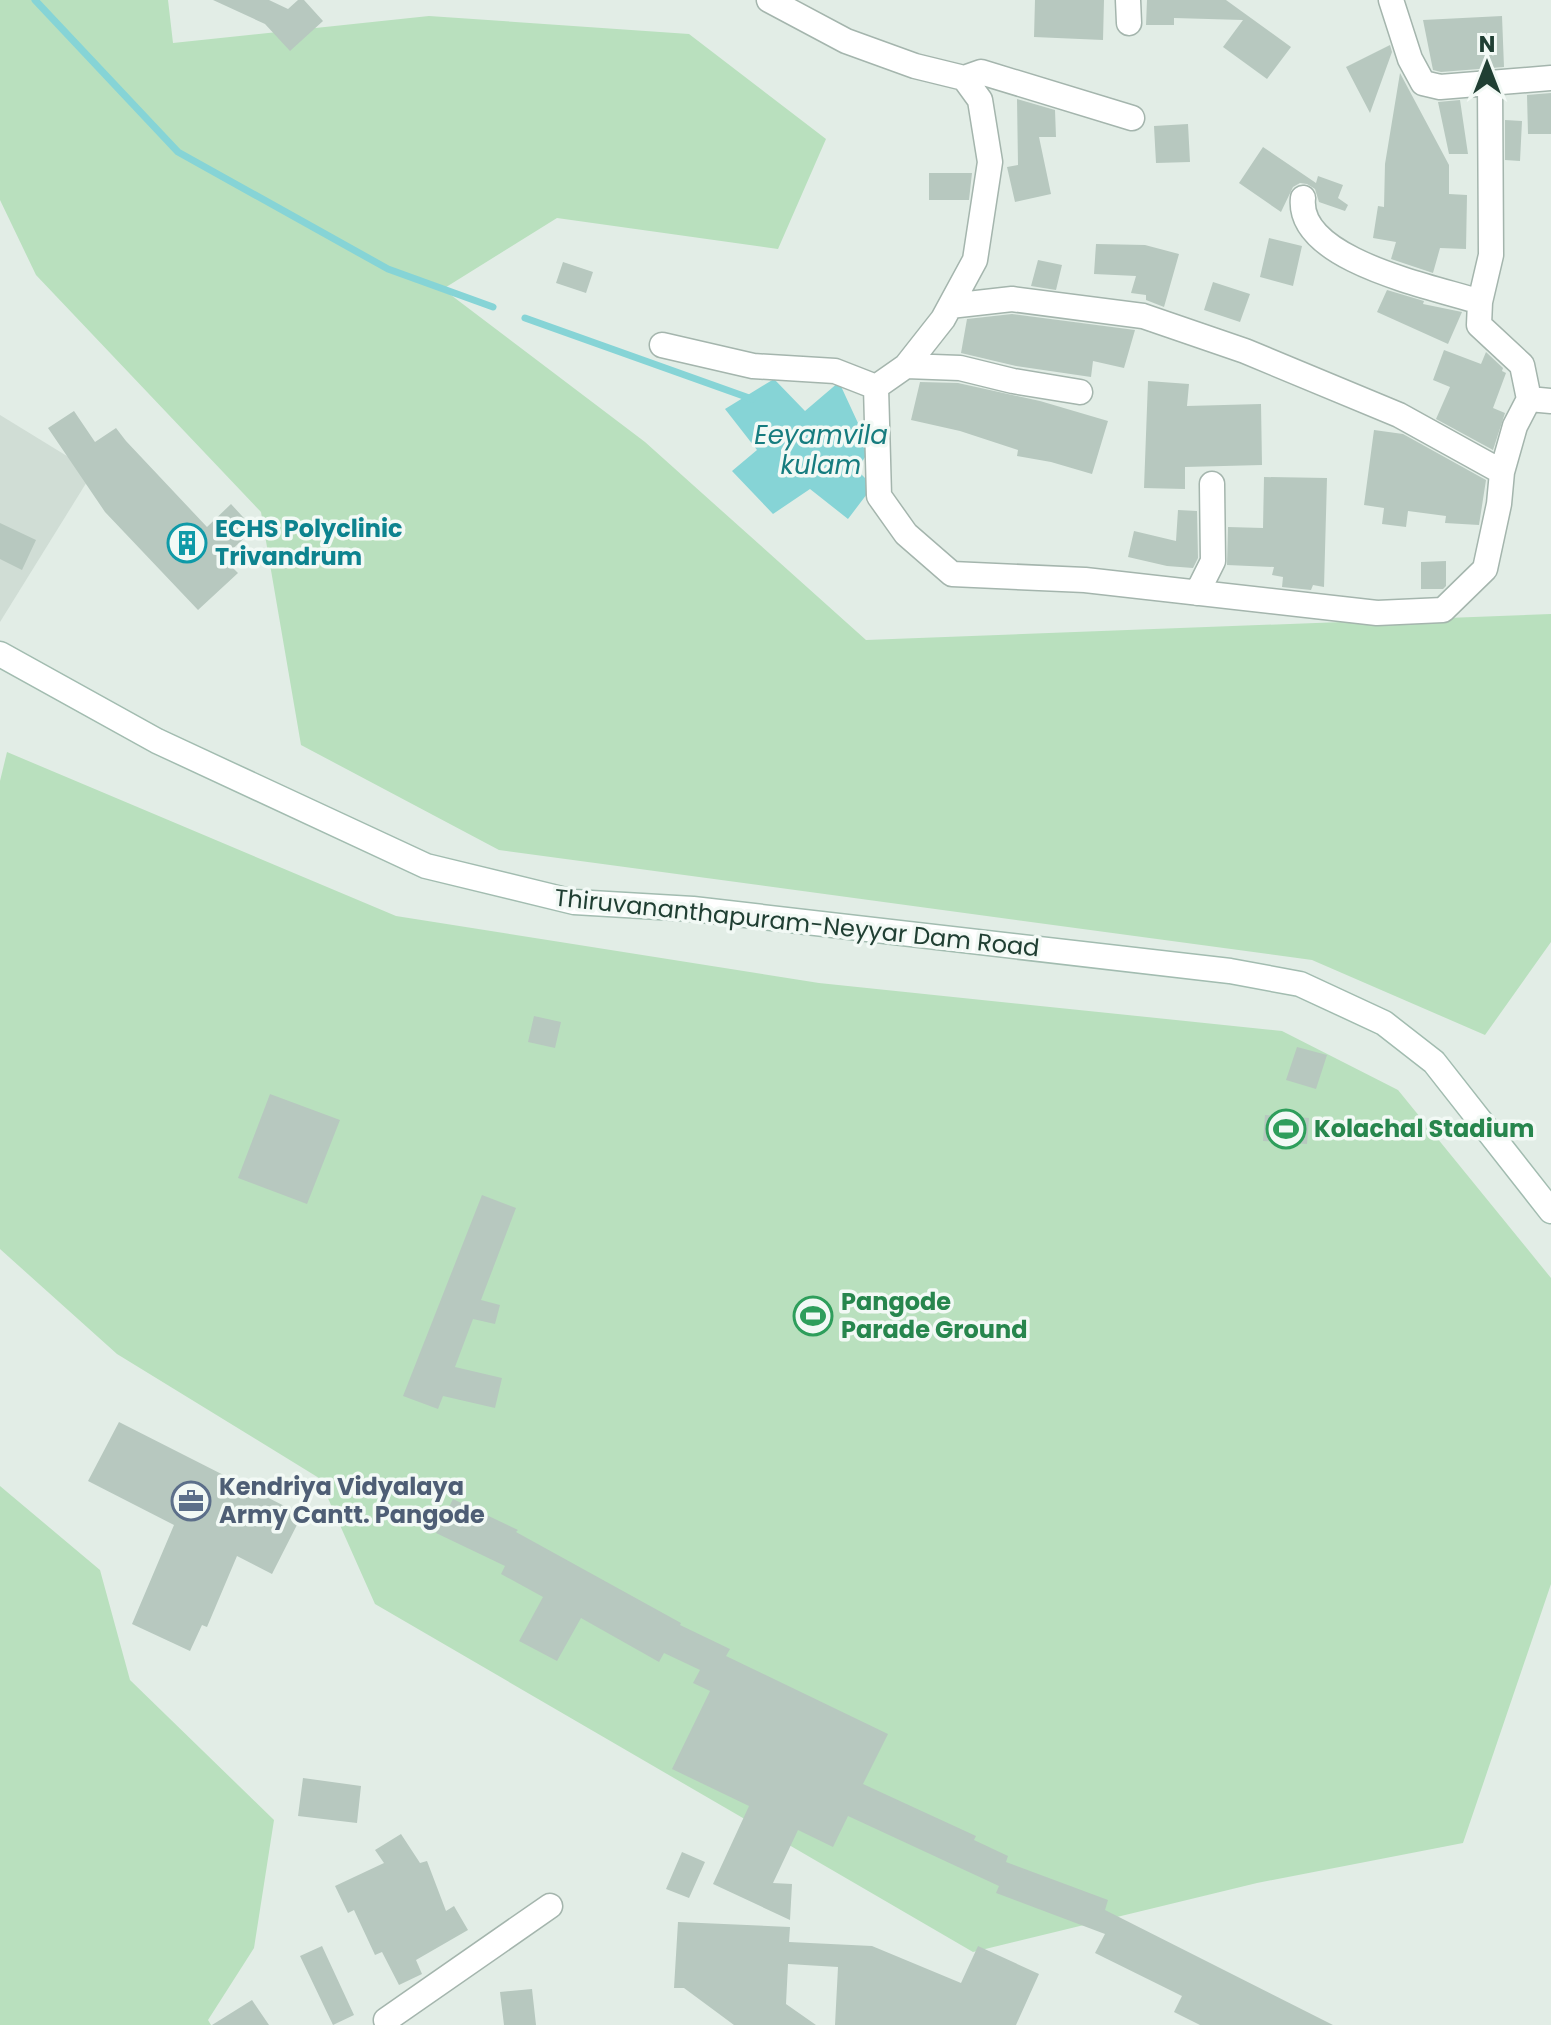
<svg xmlns="http://www.w3.org/2000/svg" width="1551" height="2025" viewBox="0 0 1551 2025" font-family="Poppins,sans-serif">
  <style>
    .built { fill: #d0ddd5 }
    .green { fill: #b9e0be }
    .water { fill: #86d4d6 }
    .lines { fill: none; stroke-linecap: round; stroke-linejoin: round }
    .stream { stroke: #86d4d6; stroke-width: 7 }
    .building { fill: #b7c8bf }
    .street-casing { stroke: #a4b5ad; stroke-width: 27 }
    .secondary-casing { stroke: #a2bcb0; stroke-width: 27 }
    .street { stroke: #fff; stroke-width: 24 }
    .secondary { stroke: #fff; stroke-width: 24 }
    .labels { text-anchor: middle; stroke-width: 7; stroke-linejoin: round; paint-order: stroke }
    .culture-label { font-size: 24px; font-weight: bold; fill: #0d838f; stroke: #f2f9f5; text-anchor: start }
    .street-label { font-size: 24px; fill: #203f33; stroke: #f2f9f5 }
    .leisure-label { font-size: 24px; font-weight: bold; fill: #27864d; stroke: #f2f9f5; text-anchor: start }
    .service-label { font-size: 24px; font-weight: bold; fill: #4e5e75; stroke: #f2f9f5; text-anchor: start }
    .water-label { font-size: 26px; font-style: italic; fill: #167c7f; stroke: #f2f9f5 }
  </style>
  <rect width="100%" height="100%" fill="#e2ede6"/>
  <!-- built -->
  <path class="built" d="M0,415L93,472L0,622Z"/>
  <!-- green -->
  <path class="green" d="M0,0H168L173,43L429,16L689,34L826,139L778,249L557,218L443,289L645,442L866,640L1551,614V942L1485,1035L1312,960L499,850L301,745L261,512L36,275L0,200Z
    M7,752L396,916L819,983L1282,1031L1398,1090L1551,1278V1584L1463,1843L1257,1883L973,1952L375,1604L319,1478L117,1354L0,1249V781Z
    M0,1486L100,1570L130,1680L274,1820L254,1948L208,2020L211,2025H0Z"/>
  <!-- water -->
  <path class="water" d="M774,379L805,411L839,382L870,449L857,470L873,486L848,519L810,489L773,514L732,471L757,450L725,409Z"/>
  <g class="lines">
    <!-- stream -->
    <path class="stream" d="M35,0L178,152L388,269L493,307
      M525,318L752,399"/>
  </g>
  <!-- building -->
  <path class="building" d="M213,0H269L288,9L298,0H304L323,21L290,51L265,24Z
    M1035,0H1104L1103,40L1034,37Z
    M1147,0H1226L1291,47L1267,79L1223,47L1243,20L1174,18V25H1146Z
    M1502,16L1504,67L1441,72L1433,70L1423,20Z
    M1390,45L1392,52L1370,113L1346,67Z
    M1400,73L1449,165V194L1467,195L1466,249L1440,248L1433,273L1391,259L1396,242L1373,238L1378,206L1384,207L1385,164Z
    M1551,93V134H1528L1527,95Z
    M1017,99L1055,110L1056,137H1039L1051,194L1015,202L1007,167L1018,165Z
    M1460,100L1468,154H1449L1438,102Z
    M1505,120L1522,121L1520,161L1505,160Z
    M1188,124L1190,162L1156,163L1154,126Z
    M1263,147L1316,183L1318,176L1343,185L1338,198L1348,205L1345,211L1319,202L1315,189L1307,184L1300,183L1293,187L1281,212L1239,183Z
    M929,173H972L969,200H929Z
    M1269,238L1302,246L1293,286L1260,277Z
    M1096,244L1145,245L1179,254L1164,307L1146,300V295L1131,293L1136,276L1094,274Z
    M1038,260L1062,265L1056,290L1031,286Z
    M563,262L593,272L586,293L556,283Z
    M1213,282L1250,294L1240,322L1204,310Z
    M1387,290L1424,301L1423,304L1462,312L1448,344L1377,312Z
    M1012,314L1135,330L1124,368L1093,361L1091,377L1016,366L961,353L967,319Z
    M1444,350L1481,364L1486,352L1503,368L1502,371L1506,373L1493,408L1505,413L1493,450L1436,419L1450,387L1433,380Z
    M1148,381L1189,384L1187,406L1261,404L1262,465L1185,467V489L1144,488Z
    M920,382L958,383L1040,401L1108,421L1092,474L1051,462L1017,456L1018,450L960,431L911,420Z
    M74,411L95,442L116,428L126,441L207,527L231,504L254,529L223,558L238,573L198,610L105,512L48,428Z
    M1374,430L1403,434L1486,480L1479,525L1445,523L1446,516L1408,511L1406,527L1382,524L1384,508L1364,505Z
    M1264,477L1327,478L1324,587L1313,585L1311,590L1282,587L1283,577L1272,575L1274,567L1227,565L1228,527L1263,528Z
    M1178,510L1197,511L1198,558L1193,568L1167,566L1128,557L1134,531L1176,541Z
    M0,523L36,540L22,570L0,559Z
    M1446,561V586L1443,589H1421V562Z
    M534,1016L561,1022L555,1048L528,1042Z
    M1297,1047L1327,1055L1316,1089L1286,1080Z
    M270,1094L340,1120L307,1204L238,1178Z
    M1265,1115L1309,1118L1307,1144L1263,1141Z
    M482,1195L516,1208L481,1300L500,1305L495,1324L473,1319L455,1367L502,1378L495,1408L443,1396L438,1409L403,1396Z
    M119,1422L302,1515L272,1574L237,1556L207,1627L202,1625L190,1651L132,1624L174,1525L88,1481Z
    M453,1499L518,1530L516,1532L681,1623L680,1625L730,1649L726,1656L888,1734L863,1784L976,1836L974,1840L1008,1856L1006,1862L1108,1900L1105,1910L1333,2025H1200L1174,2012L1182,1996L1095,1953L1105,1934L996,1893L999,1886L848,1816L833,1847L798,1830L773,1883L792,1884L790,1920L713,1884L749,1806L672,1769L710,1691L693,1683L700,1670L664,1653L659,1662L581,1618L557,1661L519,1641L543,1597L501,1574L505,1566L436,1533Z
    M303,1778L361,1786L357,1823L298,1816Z
    M401,1834L420,1863L427,1861L446,1911L454,1906L468,1930L416,1960L422,1974L399,1985L382,1952L375,1955L354,1910L348,1913L335,1886L384,1863L375,1850Z
    M682,1852L705,1862L689,1898L666,1889Z
    M678,1922L790,1927L789,1942L872,1946L961,1983L978,1946L1039,1974L1016,2025H835L838,1967L788,1964L786,2004L816,2025H734L684,1988H674Z
    M322,1946L354,2015L333,2025L300,1956Z
    M532,1989L536,2025H504L500,1992Z
    M252,2000L269,2025H212Z"/>
  <g class="lines">
    <!-- street casing -->
    <g class="street-casing">
      <path id="street" d="M769,0L846,41L915,66L964,78L980,100L990,162L975,260L943,319L906,366L876,387L879,496L906,534L952,574L1085,580L1377,613L1443,610L1485,569L1499,504L1502,472L1515,426L1529,399L1551,401
        M1128,0L1129,23
        M1391,0L1410,59L1423,83L1440,87L1551,78
        M964,78L981,72L1132,118
        M1490,83L1491,255L1480,302L1479,325L1522,365L1529,399
        M1303,198C1296,261 1435,287 1480,302
        M950,306L1012,299L1143,316L1245,351L1399,415L1502,472
        M662,345L753,366L835,371L876,387
        M906,366L960,368L1013,381L1080,392
        M1197,593L1213,561L1212,484
        M386,2020L550,1906"/>
    </g>
    <!-- secondary casing -->
    <g class="secondary-casing">
      <path id="secondary" d="M0,654L157,741L426,866L574,902L693,909L1230,971L1300,984L1384,1023L1434,1062L1551,1211"/>
    </g>
    <!-- street -->
    <use href="#street" class="street"/>
    <!-- secondary -->
    <use href="#secondary" class="secondary"/>
  </g>
  <!-- icons -->
  <defs>
    <g id="building-ring" transform="scale(2)"><circle r="9.5" fill="#f2f9f5" stroke="#0f9aa8" stroke-width="1.5"/><path d="M-4-6H4V6H1V3H-1V6H-4ZM-2.5-4.3h1.7v1.8h-1.7ZM.8-4.3h1.7v1.8H.8ZM-2.5-1h1.7V.8h-1.7ZM.8-1h1.7V.8H.8Z" fill="#0f9aa8"/></g>
    <g id="stadium-ring" transform="scale(2)"><circle r="9.5" fill="#f2f9f5" stroke="#2e9e5b" stroke-width="1.5"/><path d="M0-5a6.5 5 0 1 0 0 10a6.5 5 0 1 0 0-10ZM-3.5-1.8h7v3.6h-7Z" fill="#2e9e5b"/></g>
    <g id="office-ring" transform="scale(2)"><circle r="9.5" fill="#f2f9f5" stroke="#5c6f8a" stroke-width="1.5"/><path d="M-6-3h4V-5.5h4V-3h4V5H-6ZM-1-4.5V-3h2v-1.5ZM-6 0V1H6V0Z" fill="#5c6f8a"/></g>
  </defs>
  <g fill-rule="evenodd">
    <use href="#building-ring" x="187" y="543"/>
    <use href="#stadium-ring" x="1286" y="1129"/>
    <use href="#stadium-ring" x="813" y="1316"/>
    <use href="#office-ring" x="191" y="1501"/>
  </g>
  <g class="labels">
    <!-- culture labels -->
    <g class="culture-label">
      <text x="215" y="537">ECHS Polyclinic<tspan x="215" dy="28">Trivandrum</tspan></text>
    </g>
    <!-- street labels -->
    <g class="street-label">
      <text transform="translate(797 923) rotate(6)" y="8">Thiruvananthapuram-Neyyar Dam Road</text>
    </g>
    <!-- leisure labels -->
    <g class="leisure-label">
      <text x="1314" y="1137">Kolachal Stadium</text>
      <text x="841" y="1310">Pangode<tspan x="841" dy="28">Parade Ground</tspan></text>
    </g>
    <!-- service labels -->
    <g class="service-label">
      <text x="219" y="1495">Kendriya Vidyalaya<tspan x="219" dy="28">Army Cantt. Pangode</tspan></text>
    </g>
    <!-- water labels -->
    <g class="water-label">
      <text x="821" y="444">Eeyamvila<tspan x="821" dy="30">kulam</tspan></text>
    </g>
  </g>
  <!-- north arrow -->
  <g transform="translate(1487 64)" stroke="#f2f9f5" stroke-width="6" paint-order="stroke">
  <path d="M0-6L14 30L0 20L-14 30Z" fill="#203f33"/>
  <text y="-12" font-size="22" font-weight="bold" text-anchor="middle" fill="#203f33">N</text>
  </g>
</svg>
